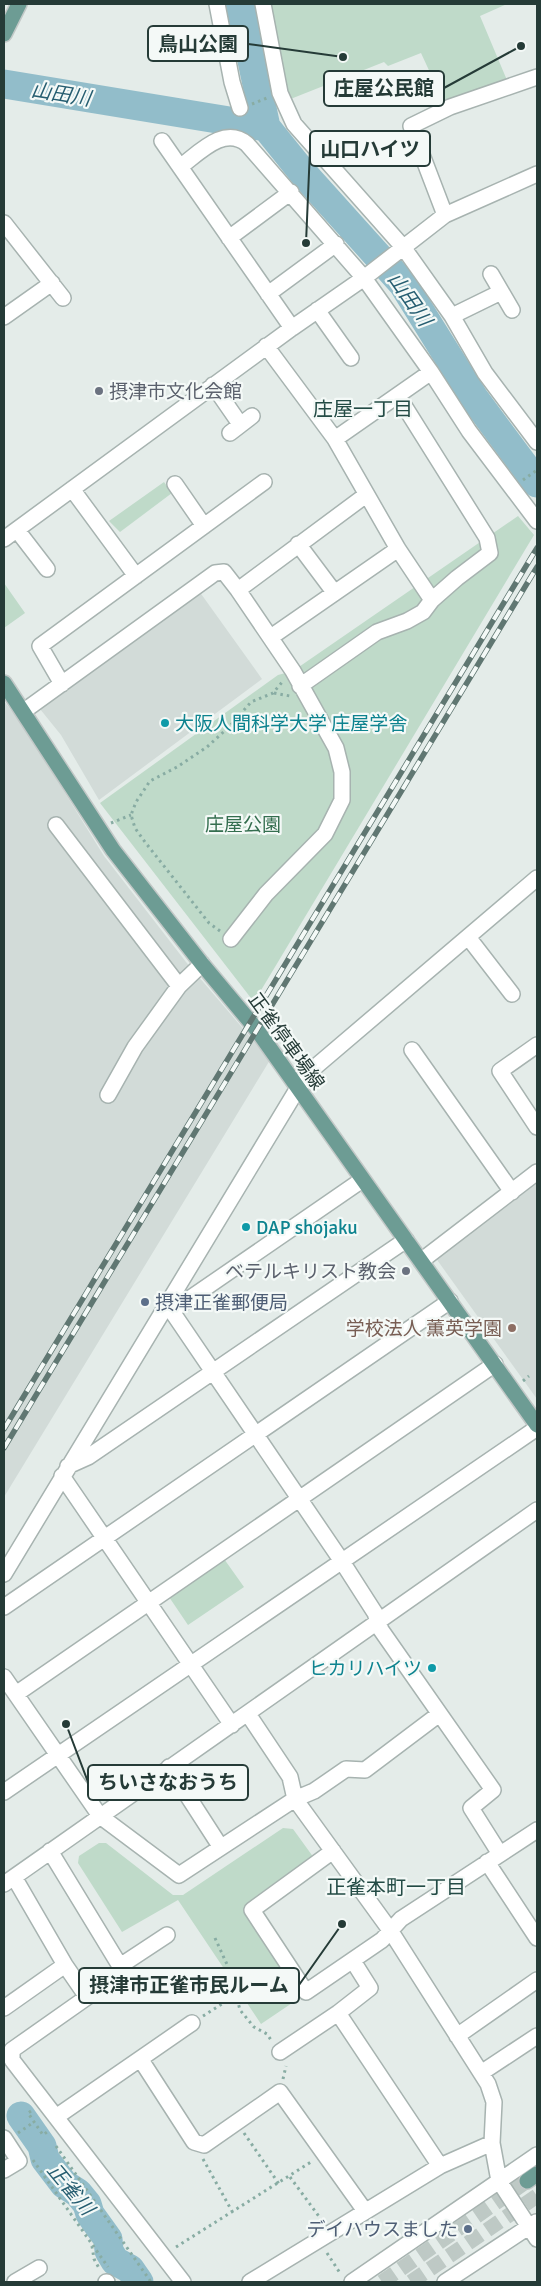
<svg xmlns="http://www.w3.org/2000/svg" width="541" height="2286" viewBox="0 0 541 2286" font-family="Signika,'Noto Sans JP',sans-serif">
  <style>
    .built { fill: #d2dbd8 }
    .green { fill: #bfdac9 }
    .lines { fill: none; stroke-linecap: round; stroke-linejoin: round }
    .river { stroke: #92bdca; stroke-width: 29 }
    .major-tunnel { stroke: #bec9c5; stroke-width: 15; stroke-dasharray: 15 8; stroke-linecap: butt }
    .minor-casing { stroke: #a7b3b0; stroke-width: 18 }
    .major-casing { stroke: #c2c8c7; stroke-width: 18 }
    .path { stroke: #88aca3; stroke-width: 3; stroke-dasharray: 2.5 4; stroke-linecap: butt }
    .minor { stroke: #fff; stroke-width: 15 }
    .major { stroke: #6d9c94; stroke-width: 15 }
    .rail-casing { stroke: #607772; stroke-width: 5.5 }
    .rail { stroke: #f4f9f7; stroke-width: 4; stroke-dasharray: 11; stroke-linecap: butt }
    .worship-dot { fill: #6b7280; stroke: #f4f9f7; stroke-width: 2 }
    .culture-dot { fill: #0f9aa8; stroke: #f4f9f7; stroke-width: 2 }
    .service-dot { fill: #5c6f8a; stroke: #f4f9f7; stroke-width: 2 }
    .education-dot { fill: #8d6e63; stroke: #f4f9f7; stroke-width: 2 }
    .labels { text-anchor: middle; stroke-width: 4.5; stroke-linejoin: round; paint-order: stroke }
    .worship-label { font-size: 19px; fill: #5b616d; stroke: #f4f9f7; text-anchor: start }
    .culture-label { font-size: 19px; fill: #0d838f; stroke: #f4f9f7; text-anchor: start }
    .park-label { font-size: 19px; fill: #346e4f; stroke: #f4f9f7 }
    .street-label { font-size: 19px; fill: #253b37; stroke: #f4f9f7 }
    .service-label { font-size: 19px; fill: #4e5e75; stroke: #f4f9f7; text-anchor: start }
    .education-label { font-size: 19px; fill: #785e54; stroke: #f4f9f7; text-anchor: end }
    .water-label { font-size: 20px; font-style: italic; fill: #265e71; stroke: #f4f9f7 }
    .neighbourhood-label { font-size: 20px; fill: #234b45; stroke: #f4f9f7 }
    .leader { fill: none; stroke: #253b37; stroke-width: 2 }
    .callout-dot { fill: #253b37; stroke: #f4f9f7; stroke-width: 2 }
    .callout { fill: #f4f9f7; stroke: #253b37; stroke-width: 2 }
    .callout-label { font-size: 20px; text-anchor: middle; font-weight: bold; fill: #253b37 }
  </style>
  <rect width="100%" height="100%" fill="#e4ece9"/>
  <!-- built -->
  <path class="built" d="M199,591L262,679L99,800L61,735L40,709Z
    M4,701L26,730L104,856L186,962L270,1060L4,1497Z
    M537,1179V1399L435,1257Z"/>
  <!-- green -->
  <path class="green" d="M274,4H507L480,16L509,85L445,105L421,53L388,66L384,62L288,100L267,7Z
    M164,482L172,493L120,532L109,521Z
    M518,516L534,535L254,1002L100,803L278,675L293,671Z
    M4,583L25,613L4,628Z
    M222,1556L244,1587L188,1625L167,1594Z
    M283,1828L293,1829L314,1858L244,1910L301,1997L261,2024L178,1900L122,1932L78,1863L79,1856L99,1843H106L173,1895H183Z"/>
  <g class="lines">
    <!-- river -->
    <path class="river" d="M240,4L266,127L303,173L403,284L474,398L537,483
      M4,84L266,127
      M21,2116L42,2146L45,2159L64,2184L78,2193L87,2204L90,2214L108,2239L109,2251L115,2261L130,2269L139,2282"/>
    <!-- major-tunnel -->
    <path class="major-tunnel" d="M382,2282L527,2181
      M411,2282L537,2196"/>
    <!-- minor casing -->
    <g class="minor-casing">
      <path id="minor" d="M217,4L232,82L240,108
        M263,4L280,93L294,124L403,247L452,316L485,373L537,442
        M162,141L292,328
        M180,167C199,153 224,125 247,144L364,278L431,372L469,431L537,521
        M445,215L411,126L450,107L537,77
        M4,223L63,298
        M229,238L291,192
        M491,274L512,310
        M268,294L336,244
        M317,310L351,358
        M452,316L501,292
        M4,317L52,283
        M266,346L335,439L398,549L432,600
        M213,385L240,424
        M230,433L252,416
        M335,439L431,372
        M175,484L204,526
        M72,489L136,576
        M17,530L47,569
        M4,539L292,328L364,278L445,215L537,174
        M298,544L334,592
        M238,590L366,495
        M271,637L398,549
        M62,684L40,646L264,482
        M300,686L377,632L407,621L423,612L432,600L457,578L490,553L487,538L398,396
        M24,711L215,573L224,572L238,590L293,671L336,748L342,772V800L325,834L266,894L231,939
        M56,825L179,986L135,1047L108,1095
        M468,937L512,994
        M179,986L202,964
        M537,1045L500,1071L537,1127
        M412,1050L512,1192
        M421,1261L537,1172
        M165,1305L173,1313L341,1560L375,1613L381,1630L493,1790L471,1808L500,1854
        M165,1305L179,1306L362,1180
        M68,1466L88,1457L406,1240
        M62,1476L232,1725
        M4,1574L298,1088L314,1068L537,878
        M4,1607L450,1301
        M4,1677L100,1816L179,1875L295,1799L390,1930L488,2084L494,2102L492,2143L499,2181L537,2239
        M16,1694L495,1364
        M248,1714L290,1777L295,1799L314,1791L346,1769L365,1770L438,1715
        M169,1767L220,1846
        M4,1792L537,1428
        M50,1851L120,1966V1974L12,2050V2060L183,2282
        M333,1851L252,1910L306,1992L382,1940L401,1919L537,1830
        M487,1862L537,1938
        M14,1877L65,1965L87,1997
        M4,1884L537,1510
        M120,1966L167,1935
        M4,2008L65,1965
        M338,2013L440,2166
        M457,2036L537,1980
        M280,2052L338,2013L370,1988L353,1961
        M141,2060L194,2142L204,2145L280,2092L365,2211
        M481,2073L537,2036
        M56,2117L192,2023
        M4,2138L19,2161L4,2170
        M15,2282L39,2268
        M106,2282H107
        M250,2282L440,2166L492,2143
        M352,2282L537,2155
        M445,2282L536,2222"/>
    </g>
    <!-- major casing -->
    <g class="major-casing">
      <path id="major" d="M4,34L19,4
        M4,683L113,850L202,964L257,1030L537,1425
        M527,2181L537,2174"/>
    </g>
    <!-- path -->
    <path class="path" d="M252,104L267,98
      M523,480L537,470
      M274,693L290,696
      M111,823L131,815
      M220,931L209,923L145,842L135,828L131,815L136,802L150,781L177,767L207,747L230,726L251,702L273,693L283,681
      M523,1381L529,1376
      M215,1938L230,1971L240,2010L254,2027L267,2034L271,2040
      M203,2016L236,1995
      M283,2079L286,2066
      M31,2111L28,2113L43,2135L47,2132
      M18,2133L34,2122
      M244,2133L279,2184
      M56,2146L151,2282
      M203,2159L233,2213
      M33,2160L108,2267
      M290,2177L323,2222
      M92,2246L94,2259L100,2270
      M176,2247L311,2162
      M327,2253L340,2273"/>
    <!-- minor -->
    <use href="#minor" class="minor"/>
    <!-- major -->
    <use href="#major" class="major"/>
    <!-- rail casing -->
    <g class="rail-casing">
      <path id="rail" d="M4,1429L537,548
        M4,1448L537,567"/>
    </g>
    <!-- rail -->
    <use href="#rail" class="rail"/>
  </g>
  <!-- markers -->
  <g class="worship-dot">
    <circle cx="99" cy="391" r="5"/>
    <circle cx="406" cy="1271" r="5"/>
  </g>
  <g class="culture-dot">
    <circle cx="165" cy="723" r="5"/>
    <circle cx="246" cy="1227" r="5"/>
    <circle cx="432" cy="1668" r="5"/>
  </g>
  <g class="service-dot">
    <circle cx="145" cy="1302" r="5"/>
    <circle cx="468" cy="2229" r="5"/>
  </g>
  <circle class="education-dot" cx="512" cy="1328" r="5"/>
  <g class="labels">
    <!-- worship labels -->
    <g class="worship-label">
      <text x="109" y="398">摂津市文化会館</text>
      <text x="396" y="1278" text-anchor="end">ベテルキリスト教会</text>
    </g>
    <!-- culture labels -->
    <g class="culture-label">
      <text x="175" y="730">大阪人間科学大学 庄屋学舎</text>
      <text x="256" y="1234">DAP shojaku</text>
      <text x="422" y="1675" text-anchor="end">ヒカリハイツ</text>
    </g>
    <!-- park labels -->
    <g class="park-label">
      <text x="243" y="831">庄屋公園</text>
    </g>
    <!-- street labels -->
    <g class="street-label">
      <text transform="translate(287 1041) rotate(54)" y="7">正雀停車場線</text>
    </g>
    <!-- service labels -->
    <g class="service-label">
      <text x="155" y="1309">摂津正雀郵便局</text>
      <text x="458" y="2236" text-anchor="end">デイハウスました</text>
    </g>
    <!-- education labels -->
    <g class="education-label">
      <text x="502" y="1335">学校法人 薫英学園</text>
    </g>
    <!-- water labels -->
    <g class="water-label">
      <text transform="translate(61 94) rotate(9)" y="7">山田川</text>
      <text transform="translate(410 299) rotate(55)" y="7">山田川</text>
      <text transform="translate(71 2189) rotate(50)" y="7">正雀川</text>
    </g>
    <!-- neighbourhood labels -->
    <g class="neighbourhood-label">
      <text x="363" y="416">庄屋一丁目</text>
      <text x="396" y="1894">正雀本町一丁目</text>
    </g>
  </g>
  <!-- callouts -->
  <path class="leader" d="M343 57L248 44M521 46L444 88M306 243L310 149M66 1724L88 1782M342 1924L299 1985"/>
  <g class="callout-dot">
    <circle cx="343" cy="57" r="5"/>
    <circle cx="521" cy="46" r="5"/>
    <circle cx="306" cy="243" r="5"/>
    <circle cx="66" cy="1724" r="5"/>
    <circle cx="342" cy="1924" r="5"/>
  </g>
  <g class="callout">
    <rect x="148" y="26" width="100" height="35" rx="5"/>
    <rect x="324" y="71" width="120" height="35" rx="5"/>
    <rect x="310" y="131" width="120" height="35" rx="5"/>
    <rect x="88" y="1765" width="160" height="35" rx="5"/>
    <rect x="79" y="1968" width="220" height="35" rx="5"/>
  </g>
  <g class="callout-label">
    <text x="198" y="51">鳥山公園</text>
    <text x="384" y="95">庄屋公民館</text>
    <text x="370" y="156">山口ハイツ</text>
    <text x="168" y="1789">ちいさなおうち</text>
    <text x="189" y="1992">摂津市正雀市民ルーム</text>
  </g>
  <!-- border -->
  <rect width="541" height="2286" fill="none" stroke="#253b37" stroke-width="10"/>
</svg>
